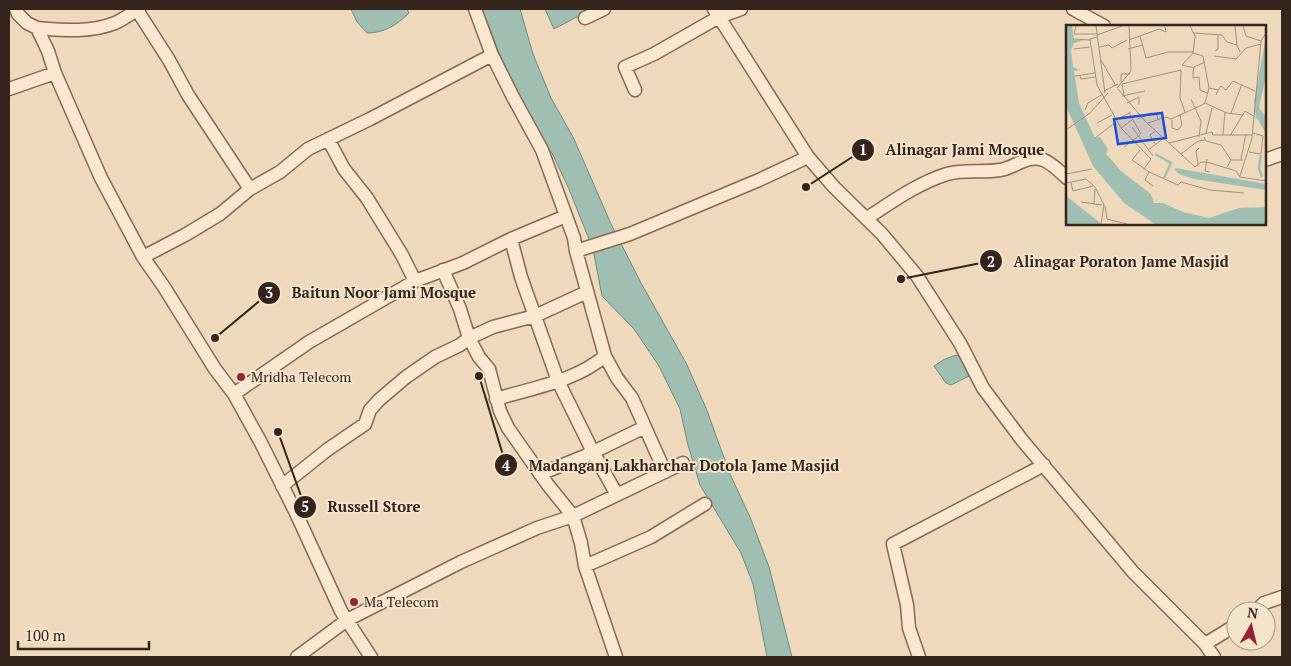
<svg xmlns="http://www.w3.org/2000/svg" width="1291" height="666" viewBox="0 0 1291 666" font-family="'PT Serif',serif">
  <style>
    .water { fill: #a0bfb2; stroke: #688c7e }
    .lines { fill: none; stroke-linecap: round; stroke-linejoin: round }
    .minor-casing { stroke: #856956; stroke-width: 15 }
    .minor { stroke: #f9e7cf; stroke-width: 12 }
    .poi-dot { fill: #952534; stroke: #f5e4cc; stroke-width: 2 }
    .labels { text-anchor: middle; stroke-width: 4; stroke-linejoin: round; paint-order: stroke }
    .poi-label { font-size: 14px; fill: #34241b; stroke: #f5e4cc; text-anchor: start }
    .inset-river { fill: none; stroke: #a0bfb2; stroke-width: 2.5 }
    .inset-road { fill: none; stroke: #a4917c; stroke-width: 1 }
    .view { fill: #1d4ed8; fill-opacity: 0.15; stroke: #1d4ed8; stroke-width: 2.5 }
    .inset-edge { fill: none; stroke: #34241b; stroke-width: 2.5 }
    .leader { fill: none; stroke: #34241b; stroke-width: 2 }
    .callout-dot { fill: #34241b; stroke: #f5e4cc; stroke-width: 2 }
    .mark-label { font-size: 15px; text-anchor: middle; font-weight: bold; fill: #fff }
    .callout-label { font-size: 15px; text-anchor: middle; font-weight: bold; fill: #34241b; stroke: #f5e4cc; stroke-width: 4; stroke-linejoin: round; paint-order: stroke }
  </style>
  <rect width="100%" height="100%" fill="#eed9bc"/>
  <!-- water -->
  <path class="water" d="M351,9H407L409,13C397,25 384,33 367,33L357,22Z
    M482,9H520L533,54L551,98L573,137L611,224L641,283L686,363L706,408L730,474L750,517L769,567L792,657H767L753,584L741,553L700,485L688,445L680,409L659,366L634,329L602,296L593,249L569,189L552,153L539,134L503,63Z
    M545,9H587L588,11L554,29Z
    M956,355L961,357L971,375L951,385L946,383L934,366L945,359Z"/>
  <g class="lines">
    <!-- minor casing -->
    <g class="minor-casing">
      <path id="minor" d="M16,9L18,14L27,23L37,28L48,51L55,73L101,178L143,257L164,287L215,369L234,394L260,441L296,513L341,611L371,657
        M475,9L492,55L513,97L542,150L574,238L576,251L605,356L617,378L632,398L665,472
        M714,9L808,157L834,187L882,234L917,276L960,343L983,388L1022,440L1133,572L1205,644L1214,657
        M1073,9L1104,26
        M137,10L169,60L188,95L250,189
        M585,18L604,9
        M37,28C63,30 90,33 115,23C124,19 131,13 139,9
        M9,89L55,73
        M635,90L625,67L654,54L719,17L741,9
        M328,139L344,169L367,198L402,255L415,281
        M1265,160L1282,154
        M867,218C892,202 918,183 947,174C964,169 983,173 1000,170C1008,169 1014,165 1021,162C1043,152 1052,165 1067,178
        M511,239L521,277L558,381L593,452L617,495
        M576,251L630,234L759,180L808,157
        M143,257L185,235L220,214L250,189L280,172L308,149L370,119L492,55
        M443,270L460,309L469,338L479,357L489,369L500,411L508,428L548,485L573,516L581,543L585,566L616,657
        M234,394L309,342L415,281L463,263L511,239L566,216
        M496,399C532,388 576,381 605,356
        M540,474L585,456L645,427
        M282,486L327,450L365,424L370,410L379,400L406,377L435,357L460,345L469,338L493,327L535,316L587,292
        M585,566L651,537L705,504
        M1256,611L1264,603L1282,597
        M1205,644L1236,625
        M297,657L347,620L461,562L537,528L573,516L683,463
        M919,657L909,628L907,605L893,544L1044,465"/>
    </g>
    <!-- minor -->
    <use href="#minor" class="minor"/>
  </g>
  <!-- markers -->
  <g class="poi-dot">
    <circle cx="241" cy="377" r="5"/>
    <circle cx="354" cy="602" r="5"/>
  </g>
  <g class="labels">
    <!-- poi labels -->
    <g class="poi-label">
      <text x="251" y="382">Mridha Telecom</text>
      <text x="364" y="607">Ma Telecom</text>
    </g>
  </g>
  <!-- overview -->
  <g transform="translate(1066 25)">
    <rect width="200" height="200" fill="#eed9bc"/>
    <path d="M0,1H6L8,15H19L8,18L5,25L7,42L14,45L8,46L13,78L29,113L34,112L42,124L40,129L56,147L85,169L88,178H97L117,187L143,193L173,183L200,182V199H89L58,178L27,141L0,81ZM200,12V51L193,83L200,92V109L191,93L190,95L188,76ZM110,143L200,159V165L128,154L113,149L108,144ZM0,171L31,195L35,199H0Z" fill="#a0bfb2"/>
    <path class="inset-river" d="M89,129L105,138L98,153M195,130L193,143L196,152"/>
    <path class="inset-road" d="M10,1L8,9H31M30,1L39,68M124,1L129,11L127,28L137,31L143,63M169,1L171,20M177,1L180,11L195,16M127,8L156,10L161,17L171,20L174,27M31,10L56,1M74,11L80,33L102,27H127M31,12L24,14L31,60L55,103L85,134L78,144M7,14L24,15M63,15L93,4L100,7L99,2M33,22L43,20L46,23L61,15M8,24L24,22M62,24L77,20M149,26L152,24V10M127,28L116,40L128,43M148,31L170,34L180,23L195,19M35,35L50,61M139,37L128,42L127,48V53L133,52L134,65L141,68M9,51L29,48M14,51L15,54L29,52M55,57V49H64M51,63L65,46L63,1M52,64L79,96L129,142L135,137H141L170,146L174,152L200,156M152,65L155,61L160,65L167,56L189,66M38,66L52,59M58,70L56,59L115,45L114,73L119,87M56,71L79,66M125,74L135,96L133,112M61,78L73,72V80M139,78L161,88L177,90M19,85L22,78L37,69M63,88L75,109M165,88L176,59M72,94L85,88L91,90L92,95M50,95L65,87M106,95V103L112,105L116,100L114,90M31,98L46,90M82,98L100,92L105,94L134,81L139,78L143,63L152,65L150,70M66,102L87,131M55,103L67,94M0,105L24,88L42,68M90,106L84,110L90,120M140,108L146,83M157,109L159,87M164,111L179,86L189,92M138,112L140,116L155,120L165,135M29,113L50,97M103,118L146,107L147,110H186M58,122L74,110M74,125L66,135L83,147L112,160L115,157L144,165L178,168M82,125L98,113M183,127L195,129L197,111L187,108M115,129L132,116L139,115M141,134L139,146L144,147M175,134L180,109M132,139L130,126L133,123M161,142L165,135H177M83,147L79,155L87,161M0,149L26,144M174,151L186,113L195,16L200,8M0,158L20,154L29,162L38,180L35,199M5,158L7,166L27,161M15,177L36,180M28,179L29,164M39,181L41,194L61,199"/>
    <path class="view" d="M96,88L100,113L52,119L48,94Z"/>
    <rect width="200" height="200" class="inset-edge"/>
  </g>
  <!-- callouts -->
  <path class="leader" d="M806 187L863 150M901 279L991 261M215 338L269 293M479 376L506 465M278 432L305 507"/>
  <g class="callout-dot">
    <circle cx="806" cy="187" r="5"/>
    <circle cx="901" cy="279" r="5"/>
    <circle cx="215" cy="338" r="5"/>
    <circle cx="479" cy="376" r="5"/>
    <circle cx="278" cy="432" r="5"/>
    <circle cx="863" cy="150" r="12"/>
    <circle cx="991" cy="261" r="12"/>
    <circle cx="269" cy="293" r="12"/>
    <circle cx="506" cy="465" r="12"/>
    <circle cx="305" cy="507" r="12"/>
  </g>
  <g class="mark-label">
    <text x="863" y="155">1</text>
    <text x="991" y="267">2</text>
    <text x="269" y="298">3</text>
    <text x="506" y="471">4</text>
    <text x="305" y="512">5</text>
  </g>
  <g class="callout-label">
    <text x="965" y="155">Alinagar Jami Mosque</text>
    <text x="1121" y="267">Alinagar Poraton Jame Masjid</text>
    <text x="384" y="298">Baitun Noor Jami Mosque</text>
    <text x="684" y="471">Madanganj Lakharchar Dotola Jame Masjid</text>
    <text x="374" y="512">Russell Store</text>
  </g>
  <!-- border -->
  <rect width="1291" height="666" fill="none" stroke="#34241b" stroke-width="20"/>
  <!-- north arrow -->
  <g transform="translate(1251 626) rotate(8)"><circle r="24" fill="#f5e4cc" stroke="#a89785"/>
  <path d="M0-4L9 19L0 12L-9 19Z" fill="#952534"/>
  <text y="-8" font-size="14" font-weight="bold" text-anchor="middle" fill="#34241b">N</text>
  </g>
  <!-- scale -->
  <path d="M18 641v8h131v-8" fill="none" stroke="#34241b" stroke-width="2.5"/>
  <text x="25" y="641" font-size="15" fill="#34241b" stroke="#f5e4cc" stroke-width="4" paint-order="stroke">100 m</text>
</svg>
